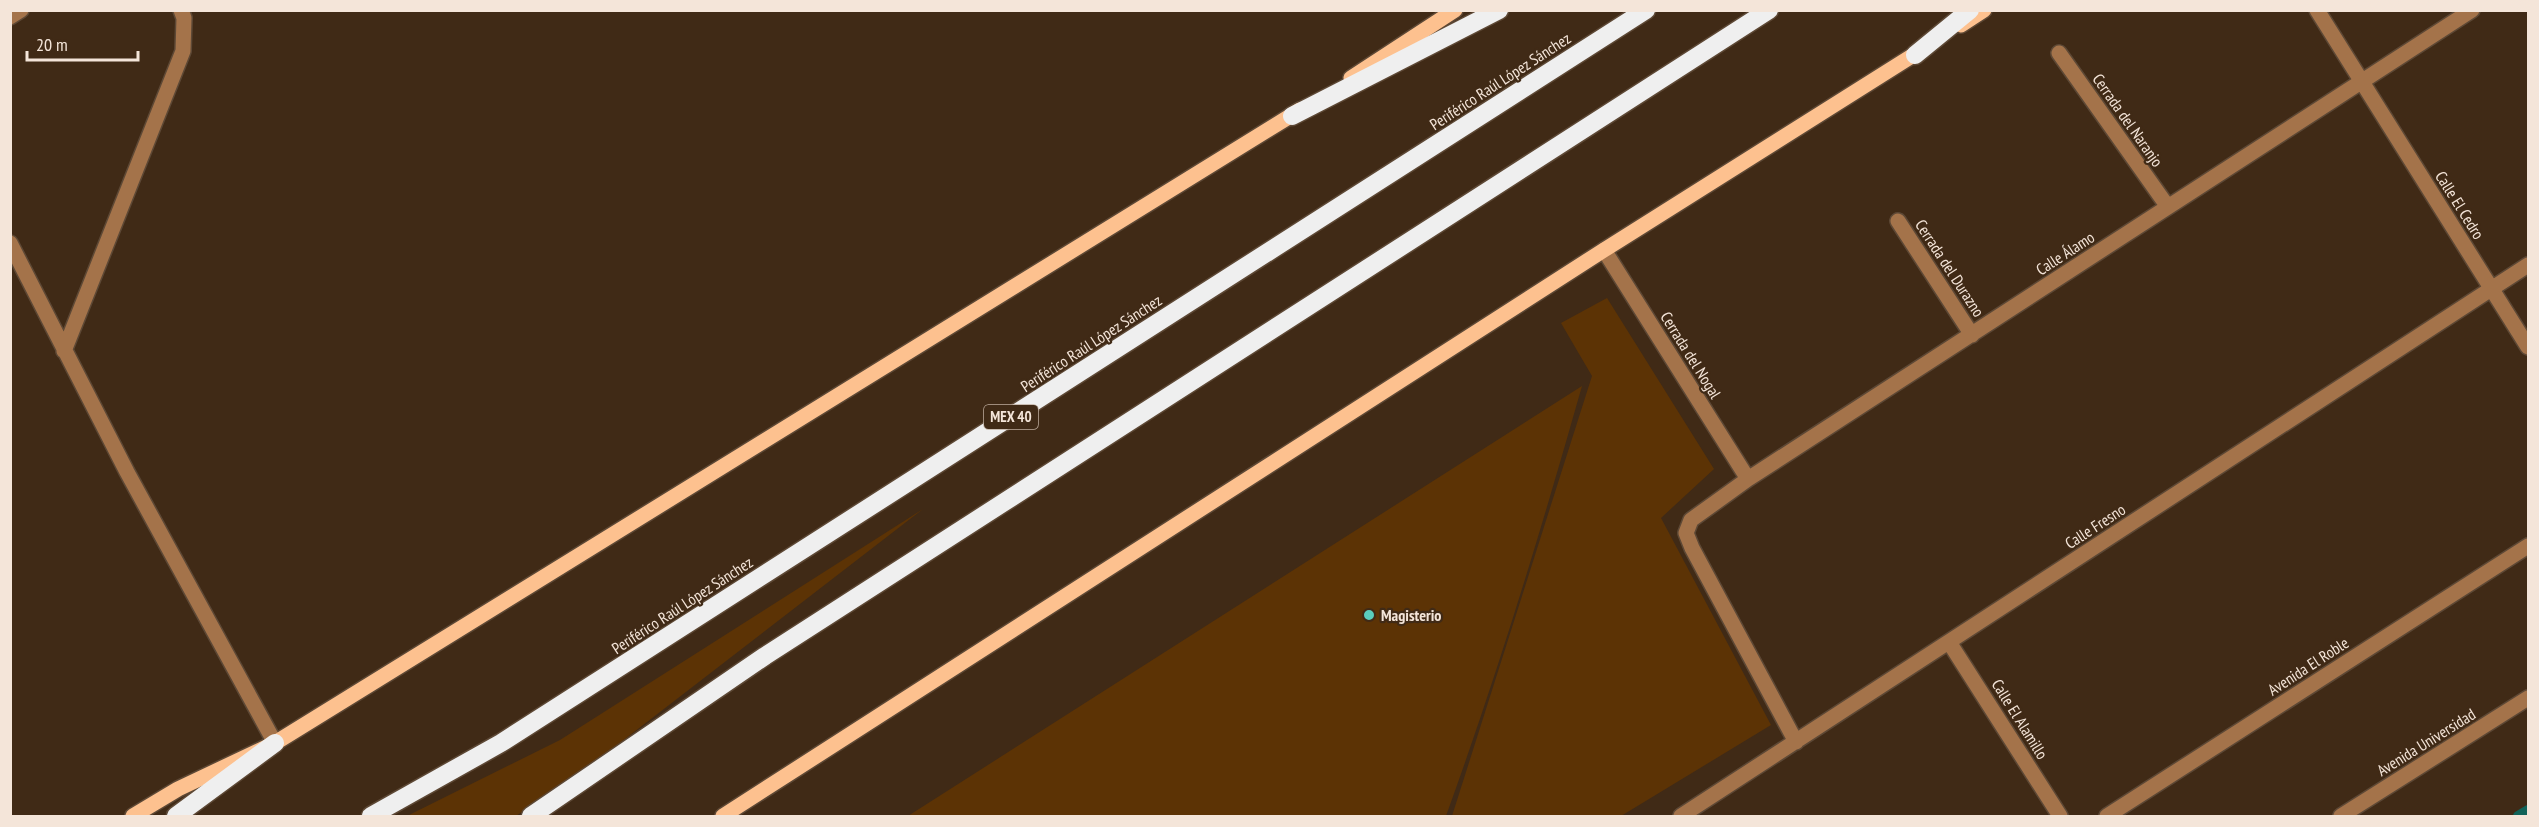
<svg xmlns="http://www.w3.org/2000/svg" width="2539" height="827" viewBox="0 0 2539 827" font-family="'PT Sans Narrow',sans-serif">
  <style>
    .green { fill: #5c3305 }
    .lines { fill: none; stroke-linecap: round; stroke-linejoin: round }
    .stream { stroke: #106359; stroke-width: 10 }
    .minor-casing { stroke: #5d4835; stroke-width: 18 }
    .major-casing { stroke: #5d4835; stroke-width: 18 }
    .highway-casing { stroke: #5d4835; stroke-width: 21 }
    .minor { stroke: #a4734a; stroke-width: 15 }
    .major { stroke: #fdc18f; stroke-width: 15 }
    .highway { stroke: #efefef; stroke-width: 18 }
    .poi-dot { fill: #5acebd; stroke: #402a16; stroke-width: 2 }
    .labels { text-anchor: middle; stroke-width: 4.5; stroke-linejoin: round; paint-order: stroke }
    .shield { fill: #402a16; stroke: #bead9e; stroke-width: 1.5 }
    .shield-label { font-size: 15px; font-weight: bold; fill: #f4e5d9 }
    .street-label { font-size: 16px; fill: #f4e5d9; stroke: #402a16 }
    .poi-label { font-size: 16px; font-weight: bold; fill: #f4e5d9; stroke: #402a16; text-anchor: start }
  </style>
  <rect width="100%" height="100%" fill="#402a16"/>
  <!-- green -->
  <path class="green" d="M1607,298L1714,469L1661,518L1771,725L1621,816H1452L1592,376L1561,323Z
    M1582,386C1541,531 1497,675 1446,816H908Z
    M923,509L599,759L516,816H407L560,740Z"/>
  <g class="lines">
    <!-- stream -->
    <path class="stream" d="M2518,816L2528,810"/>
    <!-- minor casing -->
    <g class="minor-casing">
      <path id="minor" d="M2317,10L2528,347
        M10,17L21,10
        M2059,53L2168,207
        M1898,221L1972,335
        M10,243L127,472L275,743
        M1604,250L1748,479
        M64,351L183,51L184,18L181,10
        M1949,642L2060,816
        M1796,742L1692,548L1686,533L1691,520L1748,479L2472,10
        M1681,816L2528,265
        M2107,816L2528,546
        M2341,816L2528,698"/>
    </g>
    <!-- major casing -->
    <g class="major-casing">
      <path id="major" d="M1961,25L1984,10
        M1351,78L1455,10
        M133,816L178,789L275,743L1300,110
        M723,816L1604,250L1923,49"/>
    </g>
    <!-- highway casing -->
    <g class="highway-casing">
      <path id="highway" d="M1915,55L1970,10
        M1292,116L1499,10
        M176,816L275,743
        M371,816L501,743L1646,10
        M531,816L765,656L1769,10"/>
    </g>
    <!-- minor -->
    <use href="#minor" class="minor"/>
    <!-- major -->
    <use href="#major" class="major"/>
    <!-- highway -->
    <use href="#highway" class="highway"/>
  </g>
  <!-- markers -->
  <circle class="poi-dot" cx="1369" cy="615" r="6"/>
  <g class="labels">
    <!-- shield labels -->
    <rect class="shield" x="984" y="405" width="54" height="24" rx="4.5"/>
    <g class="shield-label">
      <text x="1011" y="422">MEX 40</text>
    </g>
    <!-- street labels -->
    <g class="street-label">
      <text transform="translate(1500 81) rotate(-33)" y="6">Periférico Raúl López Sánchez</text>
      <text transform="translate(2128 120) rotate(55)" y="6">Cerrada del Naranjo</text>
      <text transform="translate(2460 205) rotate(58)" y="6">Calle El Cedro</text>
      <text transform="translate(2065 253) rotate(-33)" y="6">Calle Álamo</text>
      <text transform="translate(1950 268) rotate(57)" y="6">Cerrada del Durazno</text>
      <text transform="translate(1091 343) rotate(-33)" y="6">Periférico Raúl López Sánchez</text>
      <text transform="translate(1691 355) rotate(58)" y="6">Cerrada del Nogal</text>
      <text transform="translate(2095 526) rotate(-33)" y="6">Calle Fresno</text>
      <text transform="translate(682 605) rotate(-33)" y="6">Periférico Raúl López Sánchez</text>
      <text transform="translate(2308 666) rotate(-33)" y="6">Avenida El Roble</text>
      <text transform="translate(2020 719) rotate(58)" y="6">Calle El Alamillo</text>
      <text transform="translate(2426 742) rotate(-32)" y="6">Avenida Universidad</text>
    </g>
    <!-- poi labels -->
    <g class="poi-label">
      <text x="1381" y="621">Magisterio</text>
    </g>
  </g>
  <!-- border -->
  <rect width="2539" height="827" fill="none" stroke="#f4e5d9" stroke-width="24"/>
  <!-- scale -->
  <path d="M27 51v9h111v-9" fill="none" stroke="#f4e5d9" stroke-width="3"/>
  <text x="36" y="51" font-size="18" fill="#f4e5d9" stroke="#402a16" stroke-width="4.5" paint-order="stroke">20 m</text>
</svg>
